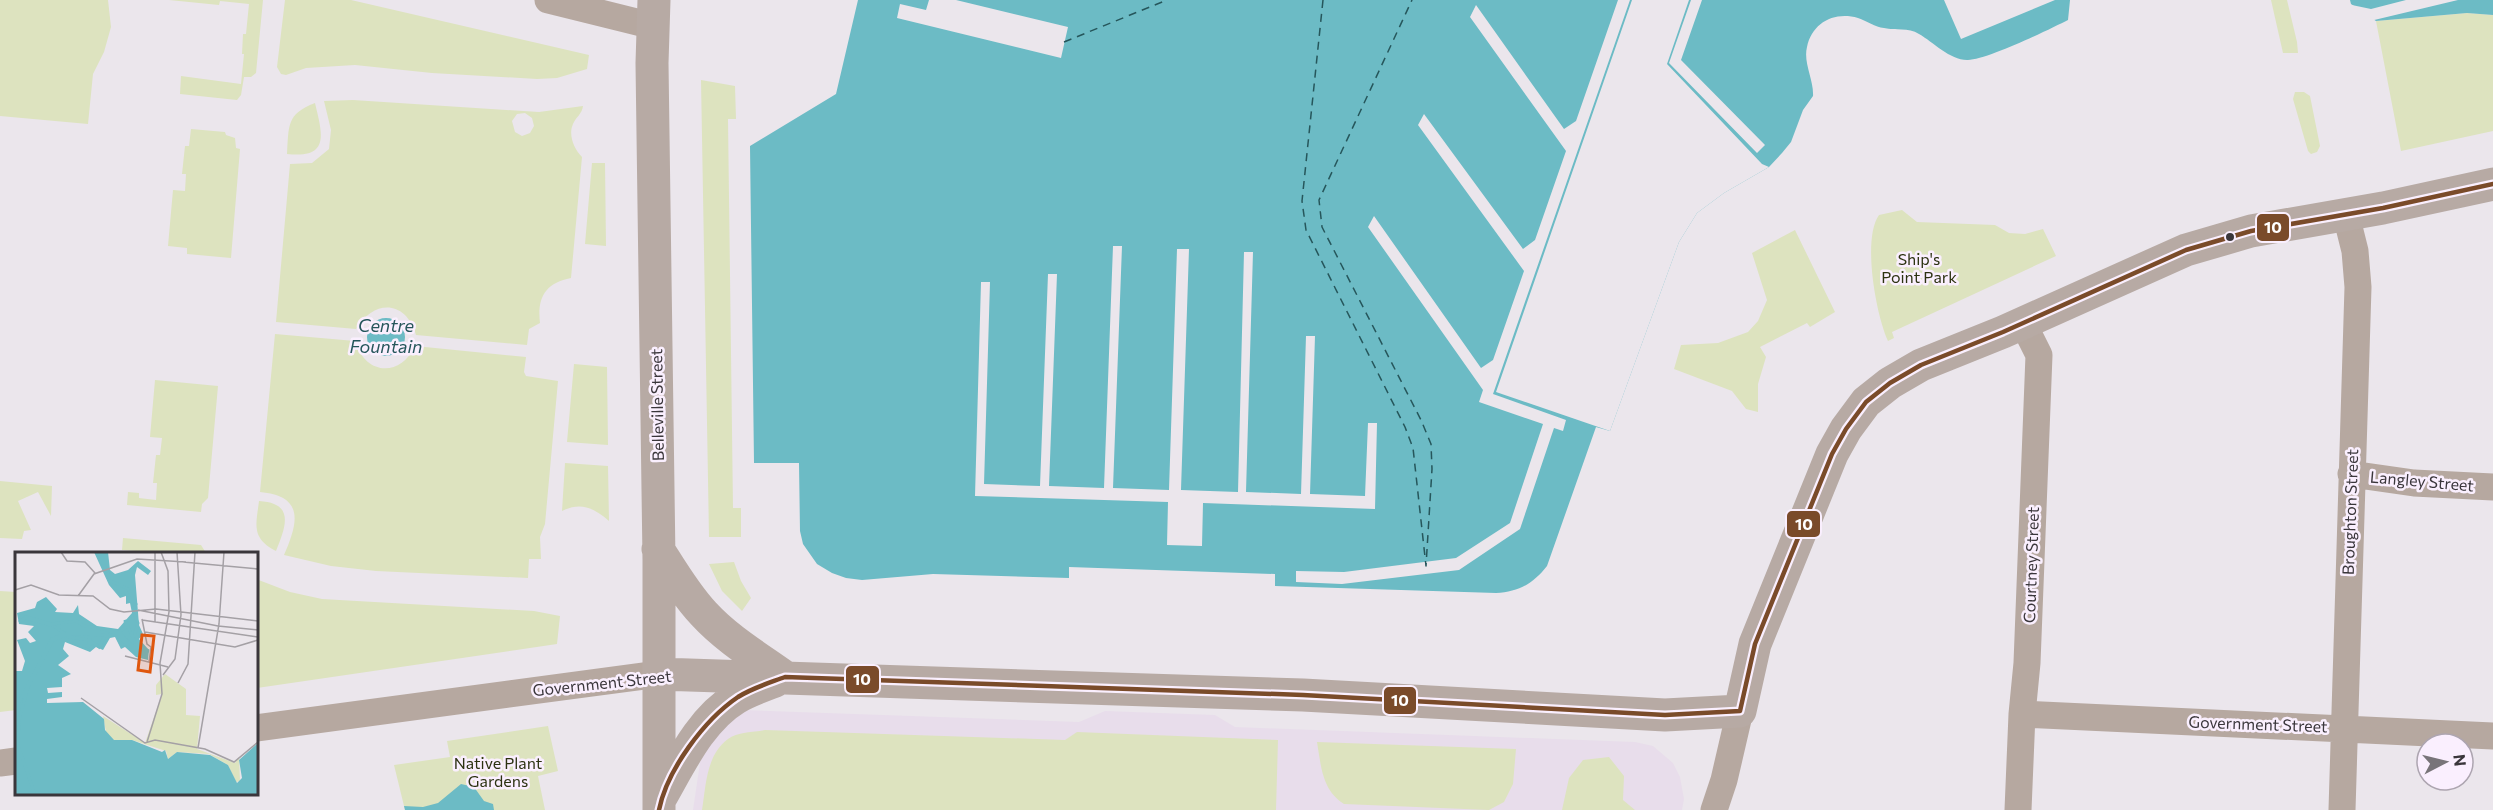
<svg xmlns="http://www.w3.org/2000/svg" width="2493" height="810" viewBox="0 0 2493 810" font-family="Commissioner,sans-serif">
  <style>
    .built { fill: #e8ddeb }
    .green { fill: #dde3bf; fill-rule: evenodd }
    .water { fill: #6cbbc5 }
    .pier { fill: #ebe6ec }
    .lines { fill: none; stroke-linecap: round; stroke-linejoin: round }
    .ferry { stroke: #26565b; stroke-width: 1.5; stroke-dasharray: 8 6; stroke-linecap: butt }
    .minor { stroke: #b6a8a0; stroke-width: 27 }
    .major { stroke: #b7aaa4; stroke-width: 33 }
    .bus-1-casing { stroke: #faeffe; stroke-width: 9 }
    .bus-1 { stroke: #7a4b2a; stroke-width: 4.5 }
    .bus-dot { fill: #3a363b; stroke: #faeffe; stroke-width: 2 }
    .labels { text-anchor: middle; stroke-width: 5; stroke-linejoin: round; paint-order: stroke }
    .park-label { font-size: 16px; fill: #2c3211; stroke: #faeffe }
    .street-label { font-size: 16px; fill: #3a363b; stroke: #faeffe }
    .water-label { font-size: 18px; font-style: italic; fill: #26565b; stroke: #faeffe }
    .inset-river { fill: none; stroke: #6cbbc5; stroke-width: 3 }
    .inset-road { fill: none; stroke: #a4a0a5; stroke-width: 1.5 }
    .view { fill: #df570e; fill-opacity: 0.15; stroke: #df570e; stroke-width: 3 }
    .inset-edge { fill: none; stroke: #3a363b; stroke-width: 3 }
    .line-badge { stroke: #faeffe; stroke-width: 2 }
    .badge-label { font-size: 16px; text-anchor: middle; font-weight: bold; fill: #fff }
  </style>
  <rect width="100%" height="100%" fill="#ebe6ec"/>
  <!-- built -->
  <path class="built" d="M741,710L1079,722L1105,711L1215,715L1235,727L1635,742L1653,746L1673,763L1680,777L1684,799L1682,810H693L701,756L707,737Z"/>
  <!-- green -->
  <path class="green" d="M0,0H108L111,27L104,52L93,74L88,124L0,116Z
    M169,0H263L256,73L251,77H244L241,95L237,100L180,94L181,76L241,84L244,54H242L243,34H246L249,4L220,1L219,5Z
    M285,0H351L589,55L587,69L557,78L537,79L432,73L355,65L306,68L286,75L281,74L277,67Z
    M2271,0H2287L2297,42L2298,53H2283Z
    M2467,13L2493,15V131L2401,151L2376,21Z
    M701,80L735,86L736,119H728L733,508H741V537H709Z
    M2295,92H2304L2310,96L2320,146L2317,152L2311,154L2308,151L2293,99Z
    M353,100L539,112L583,106C582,114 576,117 573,124C568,135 574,149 582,157L571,278C545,283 537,298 540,323L529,329L527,345L416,335C406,300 374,299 356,329L276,322L290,164L312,163L329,149L331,130L324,101ZM525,113L532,118L534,126L530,133L522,136L515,132L512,121L517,114Z
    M315,103C322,133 331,159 287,154C289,126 286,114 315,103Z
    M191,129L225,132L226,135L235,138L236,148L240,149L231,258L187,254V248L168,246L173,190L185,191L186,174H182L185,146H189Z
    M592,163H605L606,246L585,244Z
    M1902,210L1917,222L1995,225L2009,233L2025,234L2043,229L2056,256L1892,332L1894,338L1888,341C1876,315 1862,239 1879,215Z
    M1795,230L1835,312L1810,327L1807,323L1760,347L1766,357L1758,384V412L1746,409L1732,391L1674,369L1681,345L1718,343L1748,332L1758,321L1767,300L1752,253Z
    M275,334L355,341C365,375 400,378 415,346L526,357L524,372L526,376L558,381L545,524L540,537L541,559H529L528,578L376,571L331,566L284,555C298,523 305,496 260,492Z
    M574,364L607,367L608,445L567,442Z
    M155,380L218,386L208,498L202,504L201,512L127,505L128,492L139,493V498L156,500L157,483H153L156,455H160L162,438L150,437Z
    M565,463L608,466L609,521C595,509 582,501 562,511Z
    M0,481L52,486L51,516L38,492L18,501L31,530L24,531L22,539L0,538Z
    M259,501C295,503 286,526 276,551C251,538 256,525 259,501Z
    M123,538L201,545L206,553L169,551L165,553L122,550Z
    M734,562L741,581L751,598L742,611L722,591L709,564Z
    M256,579L290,592L322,599L534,611L560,616L557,644L257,688Z
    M0,591L16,592V710L0,712Z
    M548,726L558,771L538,776L545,810H405L394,765L450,757L447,741Z
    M765,730L1065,740L1077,732L1278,740L1276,810H702C706,786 706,755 728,739C737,732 754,732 765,730Z
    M1317,742L1516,749L1513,784L1504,802L1489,810L1344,804C1322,790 1321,766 1317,742Z
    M1609,757L1624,776L1623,800L1635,810H1562L1569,778L1583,760Z"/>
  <!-- water -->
  <path class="water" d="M858,0H2070L2068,20C2050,29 1985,61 1967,60C1950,60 1933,42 1919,34C1908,27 1896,31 1884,28C1875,27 1867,21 1858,18C1834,11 1812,23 1807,47C1803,63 1814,80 1813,96L1803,110L1791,142L1782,153L1769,167L1724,193L1697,213L1679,242L1610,431L1596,427L1547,566C1533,584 1518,592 1496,593L1275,586V574L1069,567V578L933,574L862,580L846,578L832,573L817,564L803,544L800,531L799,463H754L750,146L836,94Z
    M2350,0H2493V15L2467,13L2376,21L2351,4Z
    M367 337a19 19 0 1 1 38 0a19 19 0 1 1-38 0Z
    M461,784L474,787L484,801L493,804L494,810H405L404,806L423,807L438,803Z"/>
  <!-- pier -->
  <path class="pier" d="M929,0H956L1068,27L1061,58L897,18L900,4L926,10Z
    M1618,0H1630L1493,394L1566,420L1563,431L1554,428L1520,529L1459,570L1342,584L1296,582V571L1344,572L1456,558L1510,523L1543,424L1479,402L1483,390L1368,227L1374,216L1481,368L1493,360L1524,271L1418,125L1424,114L1523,249L1535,240L1566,151L1470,17L1476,5L1564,129L1576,121Z
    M1632,0H1689L1667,64L1762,164L1769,167L1724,193L1697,213L1679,242L1610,431L1496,392Z
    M1691,0H1702L1681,60L1765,145L1757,153L1669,63Z
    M1944,0H2055L1961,39Z
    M2406,0H2458L2370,21L2347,4L2371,9Z
    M1113,246H1122L1113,488L1169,490L1177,249H1189L1181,490L1238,492L1244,252H1253L1246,492L1301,494L1306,336H1315L1310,494L1365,496L1368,423H1377L1375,509L1203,503L1202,546L1167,545L1168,502L975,496L981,282H990L984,484L1040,486L1048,274H1057L1049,486L1104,488Z"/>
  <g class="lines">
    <!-- ferry -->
    <path class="ferry" d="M1323,0L1302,201L1306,230L1405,427L1413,448L1426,566L1432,469L1431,444L1421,420L1322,227L1319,200L1412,0
      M1064,42L1167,0"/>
    <!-- minor -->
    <path class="minor" d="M548,0L653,26
      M2351,474L2414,483L2493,487
      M2022,714L2493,736
      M256,728L659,674
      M0,763L16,761
      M1714,810L1724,780L1740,711
      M2018,810L2022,714L2027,663L2039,355L2023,323
      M2342,810L2358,287L2355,251L2346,215"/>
    <!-- major -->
    <path class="major" d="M654,0L652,63L659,560V810
      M658,549C672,571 686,595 704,614C727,639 757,657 785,677
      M659,674L1303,695L1665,715L1740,711L1755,644L1832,454L1846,429L1866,402L1890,383L1921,365L2003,332L2186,250L2251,231L2383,208L2493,184
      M661,797C681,762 701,719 736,698C748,691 762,686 775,681"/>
    <!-- bus-1 casing -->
    <g class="bus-1-casing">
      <path id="bus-1" d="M659,810C667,770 704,720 738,697C752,688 769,683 785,677L1303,695L1665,715L1740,711L1755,644L1832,454L1846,429L1866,402L1890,383L1921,365L2003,332L2186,250L2251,231L2383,208L2493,184"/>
    </g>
    <!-- bus-1 -->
    <use href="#bus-1" class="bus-1"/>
  </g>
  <!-- markers -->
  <circle class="bus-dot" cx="2230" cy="237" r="5"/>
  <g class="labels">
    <!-- park labels -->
    <g class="park-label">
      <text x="1919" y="265">Ship's<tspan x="1919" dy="18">Point Park</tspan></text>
      <text x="498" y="769">Native Plant<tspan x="498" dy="18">Gardens</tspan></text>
    </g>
    <!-- street labels -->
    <g class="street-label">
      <text transform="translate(657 405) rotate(-91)" y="6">Belleville Street</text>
      <text transform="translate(2422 481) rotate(5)" y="6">Langley Street</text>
      <text transform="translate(2350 512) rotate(-88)" y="6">Broughton Street</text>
      <text transform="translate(2031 565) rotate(-88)" y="6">Courtney Street</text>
      <text transform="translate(602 683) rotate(-6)" y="6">Government Street</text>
      <text transform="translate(2258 724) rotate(2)" y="6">Government Street</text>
    </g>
    <!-- water labels -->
    <g class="water-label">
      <text x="386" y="332">Centre<tspan x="386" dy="21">Fountain</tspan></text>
    </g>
  </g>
  <!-- overview -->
  <g transform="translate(15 552)">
    <rect width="243" height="243" fill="#ebe6ec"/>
    <path d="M150,122L171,137V163L185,164L182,197L220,211L224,205L225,229L221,230L213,213L194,202L162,200L153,207L151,199L117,188H98L91,180L88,164L130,191L147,142L141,143V133Z" fill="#dde3bf"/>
    <path d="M79,0H93L95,18L100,22L113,18L123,9L136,19L133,23L122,15L120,23L124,73L128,82L124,87L134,98L133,108L121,105L110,95L106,97L100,85L95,86L88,98L81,95L75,100L50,90L48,97L54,104L43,113L56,122L47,126V135L32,136L33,141L47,140V145L32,147V151L68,150L89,167L90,178L99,188H117L147,200L150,198L153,207L162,200L195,203L213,213L222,231L227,226L224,208L243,191V243H0V119H7L10,109L2,88L11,86L15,91L21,89L13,80L19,74L4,72L2,61L20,56L22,50L31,45L42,57L40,60L58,61L63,53L64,62L82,74L103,77L117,61L115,51L111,52V44L105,46L94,33Z" fill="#6cbbc5"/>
    <path class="inset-river" d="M93,20L94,28L113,37L121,52L119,57M11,65L36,72L62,69L69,74L104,80L111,75L110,68L120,90L125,92L121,95L134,99H123L104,81L93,79L84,95L77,90L72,96L75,88L54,85L39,74L11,66L4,70ZM97,82L104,83L116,96M119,85L123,71L119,62M0,158L37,87L52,81H86M20,243L3,193L4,168L13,135L38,88L53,82L101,83L125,103"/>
    <path class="inset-road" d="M46,0L52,9L70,10L80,21M168,10L243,17M0,38L16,33L44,43L78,44L95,57L109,60L141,57L243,69M63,44L79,22L122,7L171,10M123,58L203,74L243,78M127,67L132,92L136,95L134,110M127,68L243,85M140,70V0M130,80L220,95L243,88M110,104L153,115M148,123L160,107L166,63L162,0M163,131L173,112L180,0M66,146L130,191L140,188L190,197L219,210L243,190M132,190L147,142L145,111L154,60L153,19L146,0M183,196L204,72L209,0"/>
    <path class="view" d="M127,83L139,84L135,120L123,118Z"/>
    <rect width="243" height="243" class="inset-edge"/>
  </g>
  <g class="line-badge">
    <rect x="2256" y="213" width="34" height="29" rx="6" fill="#7a4b2a"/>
    <rect x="1786" y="510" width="35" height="28" rx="6" fill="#7a4b2a"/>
    <rect x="845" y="665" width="35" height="29" rx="6" fill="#7a4b2a"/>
    <rect x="1383" y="686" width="34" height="29" rx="6" fill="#7a4b2a"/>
  </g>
  <g class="badge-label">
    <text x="2273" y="233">10</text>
    <text x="1804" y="530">10</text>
    <text x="862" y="685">10</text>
    <text x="1400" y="706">10</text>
  </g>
  <!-- north arrow -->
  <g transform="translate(2445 762) rotate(83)"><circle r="28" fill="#faeffe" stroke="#ada5b0" stroke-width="1.5"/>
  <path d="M0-4.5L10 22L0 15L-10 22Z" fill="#787479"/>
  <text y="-9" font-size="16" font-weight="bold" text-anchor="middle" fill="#3a363b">N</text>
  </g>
</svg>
